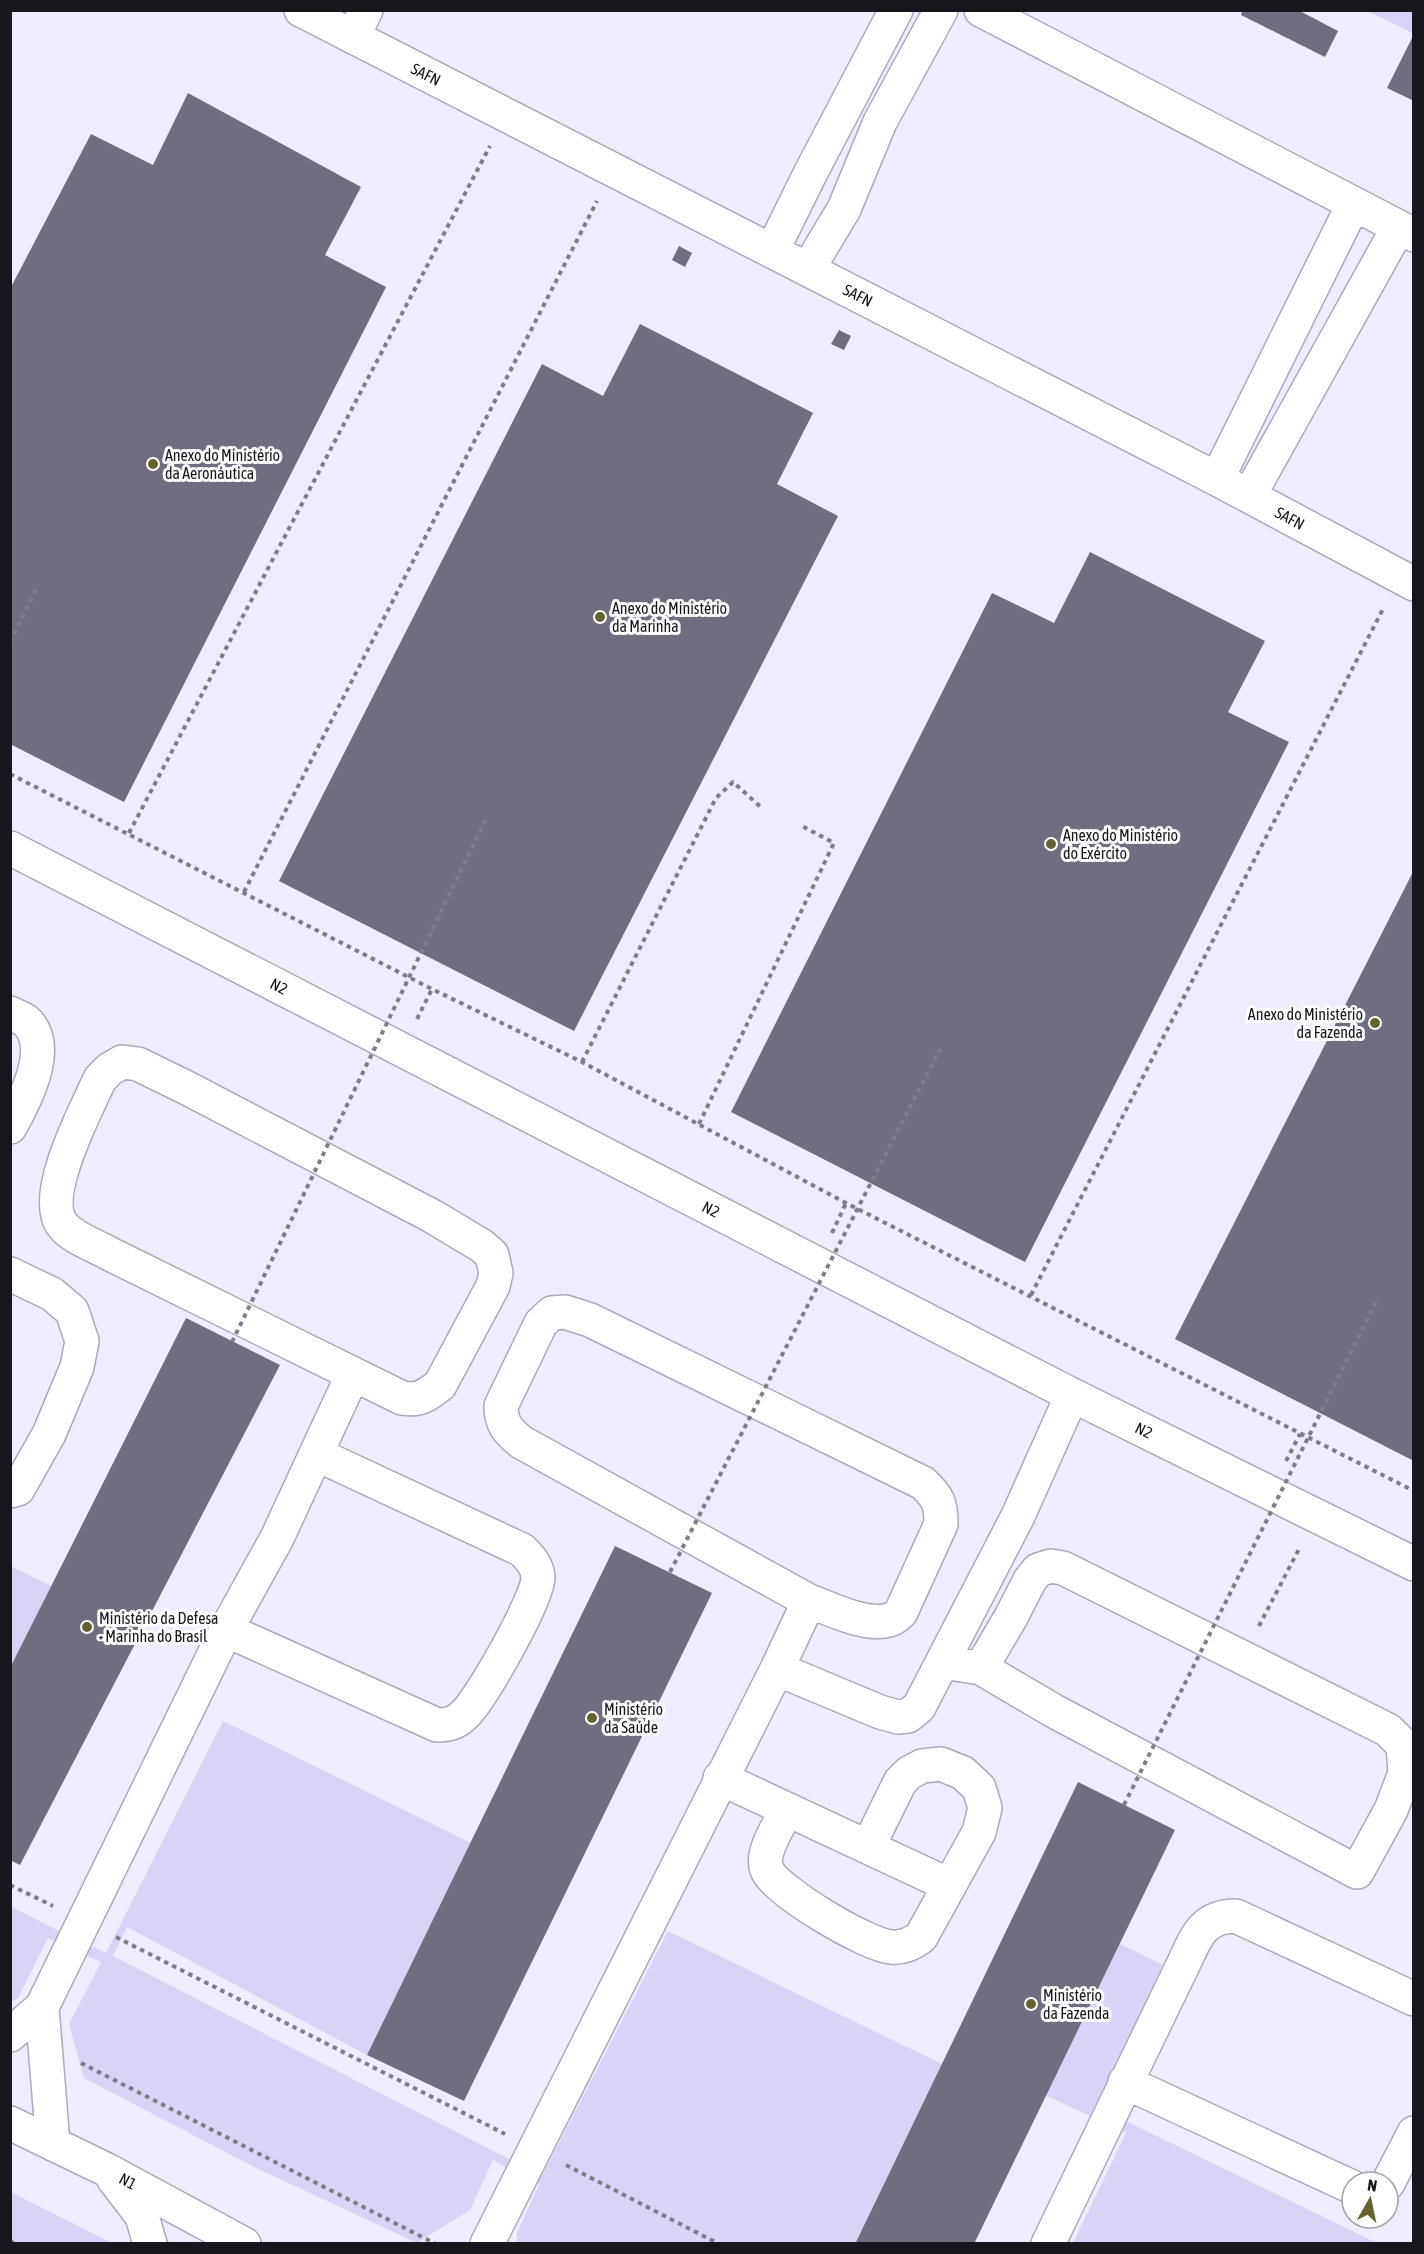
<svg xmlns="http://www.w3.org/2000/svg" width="1424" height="2254" viewBox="0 0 1424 2254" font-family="'Asap Condensed',sans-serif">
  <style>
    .green { fill: #d8d4f8 }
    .building { fill: #706e7e }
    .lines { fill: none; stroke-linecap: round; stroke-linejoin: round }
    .minor-casing { stroke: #abaabb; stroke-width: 36 }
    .major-casing { stroke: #abaabb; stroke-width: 36 }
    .highway-casing { stroke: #abaabb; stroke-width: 36 }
    .path { stroke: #7e7d8a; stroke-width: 4; stroke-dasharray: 4.5 4.5; stroke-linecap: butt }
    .minor { stroke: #fff; stroke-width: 33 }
    .major { stroke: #fff; stroke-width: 33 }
    .highway { stroke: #fff; stroke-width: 33 }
    .path-bridge { stroke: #7e7d8a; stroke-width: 4; stroke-dasharray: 4.5 4.5; stroke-linecap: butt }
    .poi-dot { fill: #66622f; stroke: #fff; stroke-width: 2 }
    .labels { text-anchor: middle; stroke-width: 6; stroke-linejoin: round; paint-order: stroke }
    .street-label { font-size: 16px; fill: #16161c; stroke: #fff }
    .poi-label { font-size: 16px; fill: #16161c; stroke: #fff; text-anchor: start }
  </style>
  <rect width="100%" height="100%" fill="#eeecff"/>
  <!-- green -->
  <path class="green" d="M1367,11H1413V33Z
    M11,1566L51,1586L11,1668Z
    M223,1721L471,1843L367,2055L127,1927L113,1956L542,2176L668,1931L942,2064L855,2243H517V2233L539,2185L493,2160L470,2210L417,2243L254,2167L84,2078L69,2024L101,1962L48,1938L18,1998L11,2002L10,1906L53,1928L106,1953Z
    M1120,1944L1163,1965L1095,2106L1377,2243H1073L1126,2133L1045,2095Z
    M10,2192H11L112,2243H11Z"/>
  <!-- building -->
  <path class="building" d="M1243,10H1298L1338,31L1325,57L1241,15Z
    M1414,34V101L1387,88Z
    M188,93L361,187L325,255L386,287L124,802L10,744V289L91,134L153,165Z
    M679,246L692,253L685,267L672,260Z
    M640,324L813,413L777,484L838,516L574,1031L279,881L542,364L603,396Z
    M839,330L851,336L844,350L831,344Z
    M1090,552L1265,641L1228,712L1289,742L1025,1262L731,1112L992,593L1054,623Z
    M1414,870V1461L1175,1339Z
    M186,1318L280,1365L20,1865L10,1860V1668Z
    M615,1546L712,1593L464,2101L367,2055Z
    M1078,1782L1175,1830L974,2244H855Z"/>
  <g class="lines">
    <!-- minor casing -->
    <g class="minor-casing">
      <path id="minor" d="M301,10L1217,479L1414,584
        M981,10L1414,235
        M353,37L366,10
        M772,251L810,174L896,10
        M808,269L844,209L880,122L941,10
        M1217,479L1353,205
        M1249,496L1398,228
        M10,1013C15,1016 23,1018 27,1022C53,1048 24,1102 10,1127
        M122,1062L138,1064L187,1088L432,1216L482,1246L492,1255L496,1273L493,1286L440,1385C426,1396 419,1401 402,1398L108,1253C94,1245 70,1237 61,1223C42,1192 86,1110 100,1079L110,1069Z
        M10,1274L52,1294L72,1311L82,1341L77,1367L49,1434L18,1489L10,1491
        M565,1312L590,1320L923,1483C938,1497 941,1503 941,1524L901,1612C898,1615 894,1619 889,1620C866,1627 831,1609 809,1601L521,1442C508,1431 501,1424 501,1406L541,1323L552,1313Z
        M226,1630L437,1725C449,1725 456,1723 465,1714C481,1699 539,1597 538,1577C537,1565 530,1558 522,1550L316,1454
        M943,1662L981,1668L1054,1711L1357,1872L1391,1810L1405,1773L1403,1745L1388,1730L1063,1568L1051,1566L1038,1570L1030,1580L1011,1617L981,1668
        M777,1669L880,1712L898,1717L908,1716L919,1707L1018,1516L1072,1395
        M720,1778L949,1885
        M787,1810C779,1826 760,1852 767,1870C777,1892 867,1945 891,1947C903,1948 911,1944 921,1937L979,1832L985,1808L979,1788L963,1773L941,1764L922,1766L909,1773L900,1782L868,1847
        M42,2007L53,2144
        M10,2035L42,2007L226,1630L277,1538L353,1374
        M1125,2082L1352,2187
        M1388,2183L1414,2133
        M487,2244L777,1669L809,1601
        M1048,2244L1181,1969C1195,1941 1200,1916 1236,1916L1414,1999"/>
    </g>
    <!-- major casing -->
    <g class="major-casing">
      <path id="major" d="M10,848L1072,1395L1414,1564"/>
    </g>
    <!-- highway casing -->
    <g class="highway-casing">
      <path id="highway" d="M10,2123L107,2170L244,2244
        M113,2178L142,2216L150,2244"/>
    </g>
    <!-- path -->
    <path class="path" d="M10,642L38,585
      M10,774L432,989L582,1062L846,1203L1414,1491
      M129,833L490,146
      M244,892L597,201
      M417,1019L432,989
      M582,1062L716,798L733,782L763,809
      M699,1124L834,843L802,826
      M832,1233L846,1203
      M1031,1295L1384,607
      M1286,1461L1300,1434
      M1259,1626L1300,1547
      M10,1885L53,1906
      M116,1937L505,2134
      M81,2063L436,2244
      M566,2165L719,2244
      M10,2241L16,2244"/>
    <!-- minor -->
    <use href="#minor" class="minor"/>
    <!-- major -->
    <use href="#major" class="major"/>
    <!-- highway -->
    <use href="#highway" class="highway"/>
    <!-- path-bridge -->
    <path class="path-bridge" d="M232,1342L486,819
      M670,1572L940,1049
      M1124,1805L1378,1298"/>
  </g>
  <!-- markers -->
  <g class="poi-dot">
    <circle cx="153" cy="464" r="6"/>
    <circle cx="600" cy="617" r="6"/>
    <circle cx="1051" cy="844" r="6"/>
    <circle cx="1375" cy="1023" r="6"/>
    <circle cx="87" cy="1627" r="6"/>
    <circle cx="592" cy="1718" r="6"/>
    <circle cx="1031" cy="2004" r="6"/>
  </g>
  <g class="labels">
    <!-- street labels -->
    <g class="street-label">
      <text transform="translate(426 74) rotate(27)" y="6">SAFN</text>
      <text transform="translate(858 295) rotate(27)" y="6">SAFN</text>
      <text transform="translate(1290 518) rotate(28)" y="6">SAFN</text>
      <text transform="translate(279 986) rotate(27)" y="6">N2</text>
      <text transform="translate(711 1209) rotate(27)" y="6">N2</text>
      <text transform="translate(1144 1430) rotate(26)" y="6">N2</text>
      <text transform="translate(128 2181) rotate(28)" y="6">N1</text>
    </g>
    <!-- poi labels -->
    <g class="poi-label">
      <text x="165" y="461">Anexo do Ministério<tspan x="165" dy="18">da Aeronáutica</tspan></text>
      <text x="612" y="614">Anexo do Ministério<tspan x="612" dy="18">da Marinha</tspan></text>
      <text x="1063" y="841">Anexo do Ministério<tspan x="1063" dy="18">do Exército</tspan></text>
      <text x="1363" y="1020" text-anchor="end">Anexo do Ministério<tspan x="1363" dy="18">da Fazenda</tspan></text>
      <text x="99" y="1624">Ministério da Defesa<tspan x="99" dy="18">- Marinha do Brasil</tspan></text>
      <text x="604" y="1715">Ministério<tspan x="604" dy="18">da Saúde</tspan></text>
      <text x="1043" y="2001">Ministério<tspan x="1043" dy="18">da Fazenda</tspan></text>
    </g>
  </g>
  <!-- border -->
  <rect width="1424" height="2254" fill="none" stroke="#16161c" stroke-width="24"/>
  <!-- north arrow -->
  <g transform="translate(1370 2200) rotate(9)"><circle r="28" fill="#ffffff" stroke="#a2a2a4" stroke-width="1.5"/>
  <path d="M0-4.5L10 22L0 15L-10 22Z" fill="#66622f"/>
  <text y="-9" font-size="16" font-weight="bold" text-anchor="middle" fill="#16161c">N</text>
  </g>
</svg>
